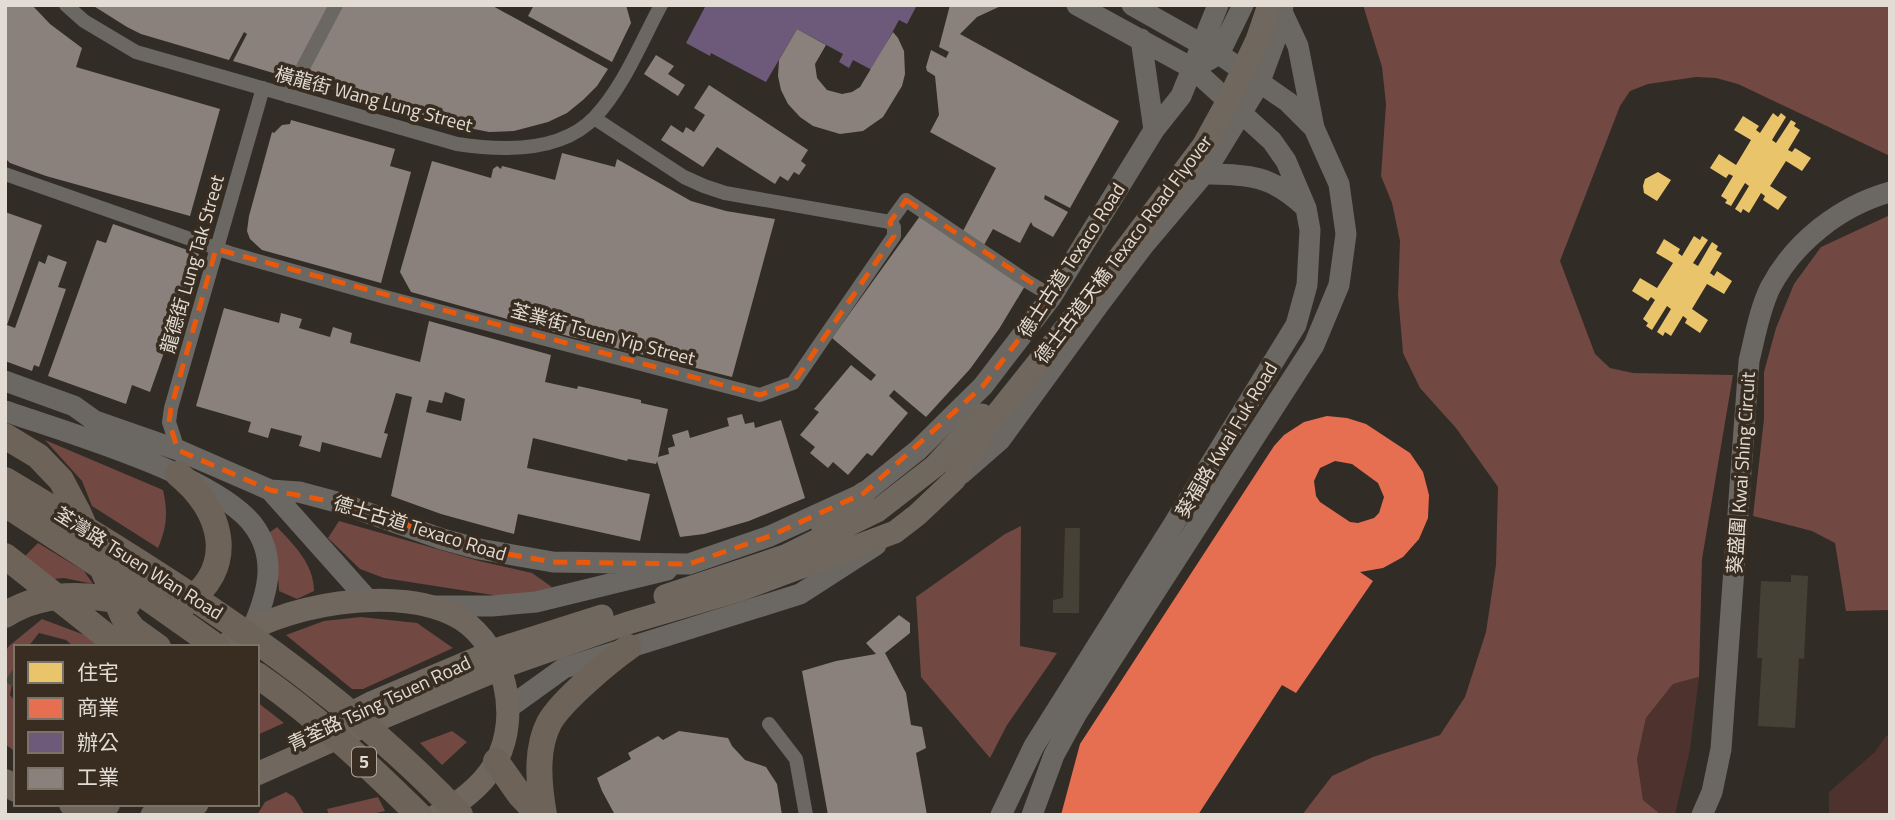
<svg xmlns="http://www.w3.org/2000/svg" width="1895" height="820" viewBox="0 0 1895 820" font-family="'Titillium Web','Noto Sans TC',sans-serif">
  <style>
    .green { fill: #4e322e }
    .forest { fill: #714842 }
    .homes { fill: #e9c46a }
    .shops { fill: #e76f51; fill-rule: evenodd }
    .offices { fill: #6d597a }
    .industry { fill: #8a817c; fill-rule: evenodd }
    .building { fill: #464136 }
    .lines { fill: none; stroke-linecap: round; stroke-linejoin: round }
    .street { stroke: #6b6762; stroke-width: 14 }
    .secondary { stroke: #6b6762; stroke-width: 21 }
    .primary { stroke: #70675e; stroke-width: 23 }
    .highway { stroke: #6e6359; stroke-width: 26 }
    .marked { fill: none; stroke: #e8590c; stroke-width: 5; stroke-dasharray: 14 9; stroke-linejoin: round }
    .labels { text-anchor: middle; stroke-width: 7; stroke-linejoin: round; paint-order: stroke }
    .shield { fill: #382d20; stroke: #b0a89e; stroke-width: 2 }
    .shield-label { font-size: 18px; font-weight: bold; fill: #e3dcd4 }
    .street-label { font-size: 19px; fill: #e3dcd4; stroke: #382d20 }
  </style>
  <rect width="100%" height="100%" fill="#322c26"/>
  <!-- green -->
  <path class="green" d="M1699,677L1690,749L1675,815L1659,813L1643,800L1637,759L1646,718L1673,684Z
    M1886,736H1890V815H1829V792L1875,752Z"/>
  <!-- forest -->
  <path class="forest" d="M1363,5H1890V156L1738,84L1716,78L1696,77L1648,84L1630,91L1620,106L1560,261L1595,354L1610,368L1633,373L1733,375L1702,559L1699,677L1673,684L1646,718L1637,759L1643,800L1659,813L1668,815H1302L1332,776L1373,757L1440,735L1465,697L1486,632L1496,565L1498,487L1456,428L1420,388L1403,353L1398,295L1400,241L1392,203L1381,176L1386,104L1382,67Z
    M1890,215V607L1889,610L1846,611L1835,543L1812,531L1753,516L1764,419V372L1776,328L1794,284L1821,247Z
    M45,440L163,490C168,512 167,527 158,548L92,506L82,481Z
    M339,521L479,561L532,573L552,587L530,596H499L384,578L360,569L328,538Z
    M1021,526L1020,646L1057,653L1007,725L990,758L921,677L916,597L1005,534Z
    M277,527C294,545 314,564 314,591L297,599L279,591L277,562L266,535Z
    M38,543L84,571L93,584L64,578L52,579L25,556Z
    M361,617L417,623L453,648L363,689H352L286,635L324,621Z
    M42,619L90,637L100,647H74L66,640L39,633L28,647H16V663L10,695L16,702V752L6,745L5,738V652L9,646Z
    M257,702L284,723L257,735Z
    M452,731L467,742L442,765L420,743Z
    M286,792L294,797L305,815H257L265,802Z
    M378,797L385,811L367,815H329L327,809Z"/>
  <!-- homes -->
  <path class="homes" d="M1773,113L1778,117L1781,113L1786,117L1772,140L1776,143L1791,120L1796,123L1794,126L1800,130L1788,150L1792,152L1795,148L1811,158L1802,171L1786,161L1770,186L1787,197L1778,210L1763,200L1765,196L1761,193L1749,213L1743,209L1741,213L1735,209L1749,186L1745,183L1731,206L1725,203L1727,200L1721,196L1733,176L1729,174L1726,178L1710,168L1719,154L1736,165L1751,140L1734,130L1743,116L1759,126L1756,130L1760,133Z
    M1658,172L1671,180L1657,201L1644,193L1643,186L1645,179Z
    M1694,236L1700,240L1702,236L1708,240L1693,263L1698,266L1712,242L1718,246L1716,250L1722,253L1710,273L1714,276L1717,271L1732,281L1724,294L1707,284L1692,309L1708,320L1700,333L1685,323L1687,319L1683,316L1671,336L1665,332L1663,336L1657,332L1671,309L1667,306L1652,330L1646,326L1648,323L1643,319L1655,300L1651,297L1648,301L1632,291L1640,278L1657,288L1673,263L1656,253L1664,239L1680,249L1678,253L1682,256Z"/>
  <!-- shops -->
  <path class="shops" d="M1327,416L1347,418L1366,424L1410,453L1423,472L1429,495L1428,518L1419,539L1403,557L1383,568L1360,572L1373,581L1296,693L1282,685L1198,815H1061L1080,744L1274,446L1284,435L1304,422ZM1335,461L1352,464L1378,483L1384,497L1379,513L1374,518L1358,523L1350,522L1320,502L1316,496L1314,481L1320,468Z"/>
  <!-- offices -->
  <path class="offices" d="M706,5H917L907,24L899,20L872,70L853,60L849,68L839,62L843,54L797,29L766,82L711,53L710,56L686,43Z"/>
  <!-- industry -->
  <path class="industry" d="M5,5H32L50,24L82,48L76,67L220,109L190,216L46,176L10,163L5,158Z
    M92,5H329L290,78L233,61L247,34L244,32L229,60L141,34L127,27Z
    M342,5H491L608,69L597,86L583,100L567,113L548,122L514,131L489,132L469,128L301,80Z
    M534,5H626L631,23L612,62L528,16Z
    M950,5H1003L977,17L960,34L1119,121L1070,208L1045,195L1044,199L1068,212L1053,237L1033,226L1031,222L1020,243L993,229L984,245L963,231L996,168L930,132L939,115L935,76L927,71L926,67L931,50L946,58L949,52L939,47Z
    M797,29L826,45L815,64L817,78L827,90L842,94L852,92L860,87L893,32L898,38L904,51L905,74L902,86L883,117L863,131L840,134L813,126L800,117L788,104L781,90L778,76L779,60Z
    M656,55L674,66L668,74L685,85L678,96L644,74Z
    M709,85L808,150L801,161L806,165L799,175L794,172L788,181L780,176L775,184L717,147L703,167L661,140L671,125L683,133L686,127L694,132L705,115L694,108Z
    M291,120L395,149L390,166L411,172L381,283L262,250L250,239L247,231L249,216L272,132L274,133L282,125L290,124Z
    M562,153L615,167L617,159L691,201L726,211L775,219L732,377L568,336L411,292L400,272L432,161L491,178L493,169L497,166L501,169L502,166L555,180Z
    M5,212L42,225L7,325L15,328L39,261L45,264L48,255L67,262L58,287L66,289L39,367L34,365L32,371L5,361Z
    M920,216L1025,286L999,329L970,369L926,417L894,390L889,396L908,413L872,456L867,453L848,475L833,462L828,468L810,453L815,447L800,435L819,412L814,409L851,365L871,381L876,375L832,338Z
    M113,224L199,254L150,392L132,385L126,404L48,376L97,240L106,243Z
    M224,308L279,323L281,313L302,319L299,328L330,337L333,327L352,333L350,343L420,362L429,321L551,355L545,382L577,389L578,386L641,400V403L668,409L658,457L669,454L668,448L675,446L672,435L688,430L690,438L729,426L727,418L742,414L745,424L754,422L755,428L781,420L805,498L749,521L704,534L680,537L657,461L656,464L628,459L627,461L533,438L527,468L650,494L640,541L518,514L514,534L441,514L391,496L412,397L396,393L384,433L388,434L381,458L322,442L320,452L299,446L302,436L271,428L268,438L248,432L251,422L196,406ZM445,392L465,399L461,421L426,412L429,400L442,403Z
    M899,615L910,623V633L885,653L906,693L911,725L922,727L926,748L916,753L927,815H828L802,671L836,661L876,654L866,643Z
    M679,731L728,738L732,746L745,760L766,767L777,784L782,815H615L602,791L597,778L631,759L628,753L658,736L663,740Z"/>
  <!-- building -->
  <path class="building" d="M1065,528H1080L1079,613H1053V600L1063,598Z
    M1791,575L1808,576L1804,659L1799,658L1795,728L1758,726L1762,658H1757L1761,581L1791,582Z
    M14,668L16,669V689L5,681Z"/>
  <g class="lines">
    <!-- street -->
    <path class="street" d="M66,5L84,21L136,52L457,144C502,151 561,153 595,117C624,86 641,42 661,5
      M288,96L336,5
      M594,118L684,177L704,186L725,193L890,222L906,200L1028,282L1052,296
      M5,174L233,254L385,297L760,395L793,383L894,236V227L890,222
      M178,450L169,422L171,408L263,88
      M769,724L796,759L806,815"/>
    <!-- secondary -->
    <path class="secondary" d="M1283,14L1298,46L1314,128
      M1141,39L1154,130
      M1207,61L1219,54L1243,5
      M1204,174C1249,175 1269,174 1304,206
      M5,381L74,406L95,421L178,450L270,490L299,492L340,503L442,539L479,549L553,562L689,564L770,536L864,493L918,450L983,386L1052,296L1154,130L1181,96L1218,5
      M5,411C65,432 223,477 256,529C277,561 267,595 253,627
      M961,474L1000,440L1100,303L1144,245L1204,174L1259,84L1280,27L1283,5
      M270,490L369,601
      M436,606H492L536,602L667,570
      M507,709L564,668L800,594L876,545
      M1001,815L1034,746L1173,525L1296,325L1307,285L1310,230L1306,208L1286,161L1272,141L1192,68L1077,5
      M1032,815L1054,755L1077,713L1314,345L1339,285L1346,234L1339,184L1314,128L1288,102L1219,54L1132,5
      M1702,815L1712,792L1721,749L1749,361C1755,337 1759,311 1770,288C1794,242 1840,206 1890,192"/>
    <!-- primary -->
    <path class="primary" d="M823,529L864,493
      M665,596L785,556L877,511L935,466L982,415
      M223,647C275,604 402,582 461,619C505,648 521,715 496,762C483,785 461,802 437,815
      M338,720L373,702L501,648L602,616
      M257,774L382,718L511,664L628,623L740,590L895,532L917,515L954,480L985,429L1077,314L1203,146L1230,97L1257,40L1269,5
      M152,815L170,804
      M176,815L197,804"/>
    <!-- highway -->
    <path class="highway" d="M5,436L38,456L61,480L78,512L123,616L133,629L158,647
      M178,474C224,511 238,569 183,605
      M5,480C168,578 328,676 460,815
      M5,504L125,582L217,647
      M5,556L120,647
      M5,615C43,591 87,593 128,603
      M257,675C316,716 368,765 419,815
      M496,761L520,795L539,815
      M5,782L16,789
      M72,804H107
      M544,815C539,786 535,750 549,723C561,701 608,662 629,647"/>
  </g>
  <!-- marked area -->
  <path class="marked" d="M906,200L1052,296L983,386L864,493L770,536L689,564L553,562L479,549L340,503L270,490L178,450L169,422L171,408L216,249L760,395L793,383L894,236L890,222Z"/>
  <g class="labels">
    <!-- shield labels -->
    <rect class="shield" x="352" y="747.5" width="24" height="29" rx="5"/>
    <g class="shield-label">
      <text x="364" y="768">5</text>
    </g>
    <!-- street labels -->
    <g class="street-label">
      <text transform="translate(374 99) rotate(15)" y="7">橫龍街 Wang Lung Street</text>
      <text transform="translate(1123 249) rotate(-53)" y="7">德士古道天橋 Texaco Road Flyover</text>
      <text transform="translate(1071 260) rotate(-57)" y="7">德士古道 Texaco Road</text>
      <text transform="translate(192 264) rotate(-74)" y="7">龍德街 Lung Tak Street</text>
      <text transform="translate(603 334) rotate(15)" y="7">荃業街 Tsuen Yip Street</text>
      <text transform="translate(1226 440) rotate(-59)" y="7">葵福路 Kwai Fuk Road</text>
      <text transform="translate(1741 473) rotate(-86)" y="7">葵盛圍 Kwai Shing Circuit</text>
      <text transform="translate(420 528) rotate(17)" y="7">德士古道 Texaco Road</text>
      <text transform="translate(139 563) rotate(32)" y="7">荃灣路 Tsuen Wan Road</text>
      <text transform="translate(379 703) rotate(-25)" y="7">青荃路 Tsing Tsuen Road</text>
    </g>
  </g>
  <!-- border -->
  <rect width="1895" height="820" fill="none" stroke="#e3dcd4" stroke-width="14"/>
  <!-- legend -->
  <rect x="14" y="645" width="245" height="161" fill="#382d20" stroke="#7c7368" stroke-width="2"/>
  <rect x="28" y="662" width="35" height="21" fill="#e9c46a" stroke="#7c7368" stroke-width="2"/>
  <text x="77" y="680" font-size="21" fill="#e3dcd4">住宅</text>
  <rect x="28" y="698" width="35" height="21" fill="#e76f51" stroke="#7c7368" stroke-width="2"/>
  <text x="77" y="715" font-size="21" fill="#e3dcd4">商業</text>
  <rect x="28" y="732" width="35" height="21" fill="#6d597a" stroke="#7c7368" stroke-width="2"/>
  <text x="77" y="750" font-size="21" fill="#e3dcd4">辦公</text>
  <rect x="28" y="768" width="35" height="21" fill="#8a817c" stroke="#7c7368" stroke-width="2"/>
  <text x="77" y="785" font-size="21" fill="#e3dcd4">工業</text>
</svg>
